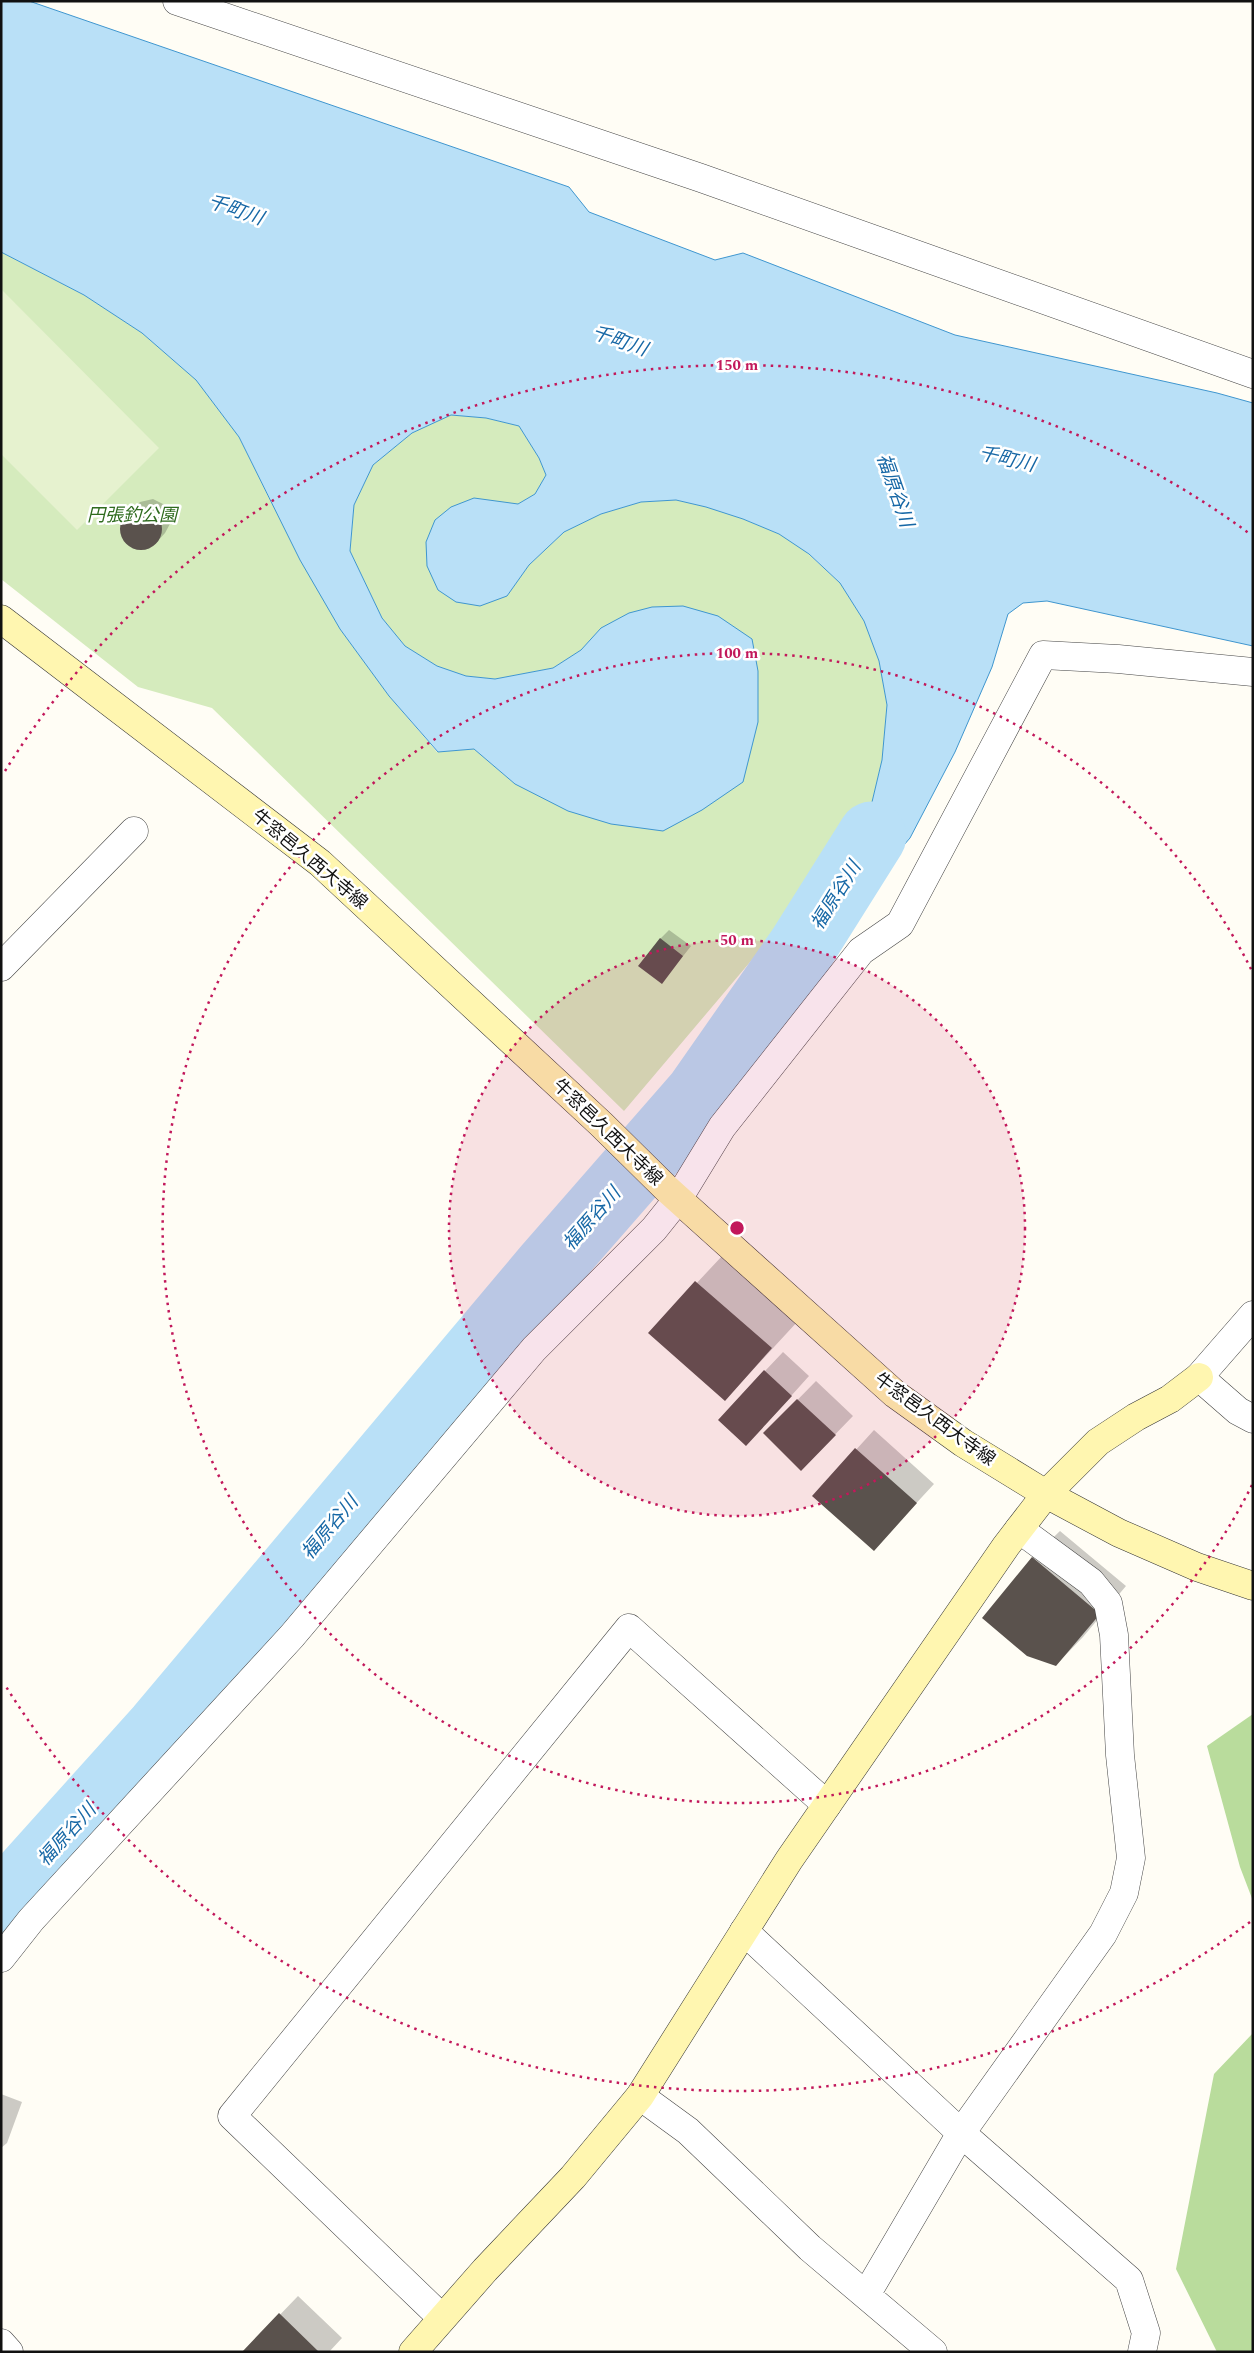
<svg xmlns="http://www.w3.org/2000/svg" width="1254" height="2353" viewBox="0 0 1254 2353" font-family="Spectral,'Noto Sans JP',serif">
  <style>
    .green { fill: #d5ebbd }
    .forest { fill: #b9dc9c }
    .pitch { fill: #e6f2cf }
    .water { fill: #b9e0f7; stroke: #3f96cf }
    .shadow { fill: #0003 }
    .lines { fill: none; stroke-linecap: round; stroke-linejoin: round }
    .river { stroke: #b9e0f7; stroke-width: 69 }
    .building { fill: #5a524d }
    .street-casing { stroke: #444; stroke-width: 29 }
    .secondary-casing { stroke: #333; stroke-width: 29 }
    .street { stroke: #fff; stroke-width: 28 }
    .secondary { stroke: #fff6b0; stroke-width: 28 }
    .ring { fill: none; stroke: #c2185b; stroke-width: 2.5; stroke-dasharray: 2.5 5 }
    .labels { text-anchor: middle; stroke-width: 5; stroke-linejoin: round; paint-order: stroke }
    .park-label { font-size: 18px; font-style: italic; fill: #2f6b1f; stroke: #fff }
    .street-label { font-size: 18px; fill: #111; stroke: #fff }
    .water-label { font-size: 19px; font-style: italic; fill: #1768a6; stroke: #fff }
    .centre { fill: #c2185b; stroke: #fff; stroke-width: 2.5 }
    .ring-label { font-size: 15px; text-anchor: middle; font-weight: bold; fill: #c2185b; stroke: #fff; stroke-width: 5; stroke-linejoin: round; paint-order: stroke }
  </style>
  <rect width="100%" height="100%" fill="#fffdf5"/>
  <!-- green -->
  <path class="green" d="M1,252L84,295L142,333L196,380L239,437L269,498L340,629L389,696L437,752L474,749L515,784L601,628L581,650L553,668L495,679L466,676L437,666L405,646L382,618L350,551L354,505L373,465L412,433L451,415L486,418L519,426L539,458L546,475L535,494L518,504L507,596L529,565L564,532L601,514L641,502L676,500L711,508L743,519L779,534L805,551L840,583L864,621L879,661L887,705L882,760L872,802L827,871L624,1111L212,708L138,687L1,579Z"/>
  <!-- forest -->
  <path class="forest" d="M1253,1714V1901L1240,1867L1207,1746Z
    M1253,2033V2352H1217L1176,2269L1214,2074Z"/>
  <!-- pitch -->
  <path class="pitch" d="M1,289L159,448L77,530L1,454Z"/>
  <!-- water -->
  <path class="water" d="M1,1H29L569,187L589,212L715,260L743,253L955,335L1217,393L1253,403V646L1047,601L1023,603L1008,614L992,667L955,752L910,838L861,895L821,918L827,871L872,802L882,760L887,705L879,661L864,621L840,583L809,554L779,534L743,519L706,507L676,500L641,502L601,514L564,532L529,565L507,596L480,606L456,602L438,590L427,566L426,542L435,520L451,507L474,498L518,504L535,494L546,475L539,458L519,426L486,418L451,415L412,433L373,465L354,505L350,551L382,618L405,646L437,666L466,676L495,679L553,668L581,650L601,628L629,613L652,607L683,606L718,616L752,639L758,671V722L743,782L702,810L663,831L611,824L568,811L515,784L474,749L438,752L389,696L340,629L300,560L239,437L196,380L142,333L84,295L1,252Z"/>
  <!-- shadow -->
  <path class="shadow" d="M153,499L165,505L169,510L171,522L165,533L156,543L143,549L137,548L126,541L121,529L126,516L140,502Z
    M669,930L691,946L662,983L660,939Z
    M723,1255L798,1321L725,1400L650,1333Z
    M783,1352L809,1376L765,1425V1371Z
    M816,1381L853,1416L820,1450L765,1433Z
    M874,1430L934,1484L874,1549L814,1496Z
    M1060,1531L1126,1586L1083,1637L1056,1665L1032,1558Z
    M1,2094L22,2102L7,2143L1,2148Z
    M298,2296L342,2338L329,2352H244Z"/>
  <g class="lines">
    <!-- river -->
    <path class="river" d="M1,1906L160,1729L547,1269L699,1095L801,949L872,836"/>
  </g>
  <!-- building -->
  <path class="building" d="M120 529a21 21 0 1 1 42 0a21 21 0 1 1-42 0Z
    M660,938L683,956L662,984L638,966Z
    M695,1281L772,1348L725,1401L648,1333Z
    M764,1370L792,1396L746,1446L718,1420Z
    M797,1399L836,1435L801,1471L763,1433Z
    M855,1448L917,1503L874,1551L812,1496Z
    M1032,1557L1100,1614L1056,1666L1027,1656L982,1618Z
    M279,2313L319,2352H242Z"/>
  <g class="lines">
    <!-- street casing -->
    <g class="street-casing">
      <path id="street" d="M177,1L701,178L1253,374
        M1,967L134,831
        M1253,1315L1199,1377L1238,1411L1253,1419
        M744,1931L961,2133L1129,2280L1146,2333L1142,2352
        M1,1958L31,1920L292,1636L534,1349L654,1229L678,1199L722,1127L861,951L900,924L1043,655L1118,659L1253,672
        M640,2096L688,2131L810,2248L933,2352
        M866,2295L961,2133L1103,1934L1124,1893L1131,1858L1120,1755L1114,1635L1108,1603L1091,1582L1019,1529
        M442,2318L232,2116L629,1628L827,1805
        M1,2343L9,2352"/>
    </g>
    <!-- secondary casing -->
    <g class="secondary-casing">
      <path id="secondary" d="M1,619L320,863L601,1124L668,1190L895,1394L963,1443L1046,1494L1119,1533L1197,1567L1253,1586
        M413,2352L485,2270L573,2177L640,2096L789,1860L1006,1546L1046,1494L1098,1442L1136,1417L1170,1399L1199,1377"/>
    </g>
    <!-- street -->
    <use href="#street" class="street"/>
    <!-- secondary -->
    <use href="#secondary" class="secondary"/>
  </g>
  <!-- distance rings -->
  <circle cx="737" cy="1228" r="288" fill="#c2185b" fill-opacity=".12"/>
  <g class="ring">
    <circle cx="737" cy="1228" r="288"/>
    <path d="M1252 1485A575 575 0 1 1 1252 971"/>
    <path d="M1250 1922A863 863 0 0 1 5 1685M5 771A863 863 0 0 1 1250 534"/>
  </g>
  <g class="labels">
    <!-- park labels -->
    <g class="park-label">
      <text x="132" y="521">円張釣公園</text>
    </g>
    <!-- street labels -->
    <g class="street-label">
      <text transform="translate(310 859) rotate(40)" y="6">牛窓邑久西大寺線</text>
      <text transform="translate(608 1132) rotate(44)" y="6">牛窓邑久西大寺線</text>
      <text transform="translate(935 1419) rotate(36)" y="6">牛窓邑久西大寺線</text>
    </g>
    <!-- water labels -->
    <g class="water-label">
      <text transform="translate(236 209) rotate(19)" y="7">千町川</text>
      <text transform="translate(620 340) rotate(19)" y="7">千町川</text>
      <text transform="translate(1007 458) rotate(13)" y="7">千町川</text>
      <text transform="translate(896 490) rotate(71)" y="7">福原谷川</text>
      <text transform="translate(835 895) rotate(-58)" y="7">福原谷川</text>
      <text transform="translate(591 1218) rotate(-49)" y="7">福原谷川</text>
      <text transform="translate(329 1527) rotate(-50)" y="7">福原谷川</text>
      <text transform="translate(66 1834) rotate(-48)" y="7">福原谷川</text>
    </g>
  </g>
  <circle cx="737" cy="1228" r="8" class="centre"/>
  <g class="ring-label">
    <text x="737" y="370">150 m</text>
    <text x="737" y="658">100 m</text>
    <text x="737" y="945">50 m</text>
  </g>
  <!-- border -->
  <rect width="1254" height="2353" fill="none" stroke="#111111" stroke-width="5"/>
</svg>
